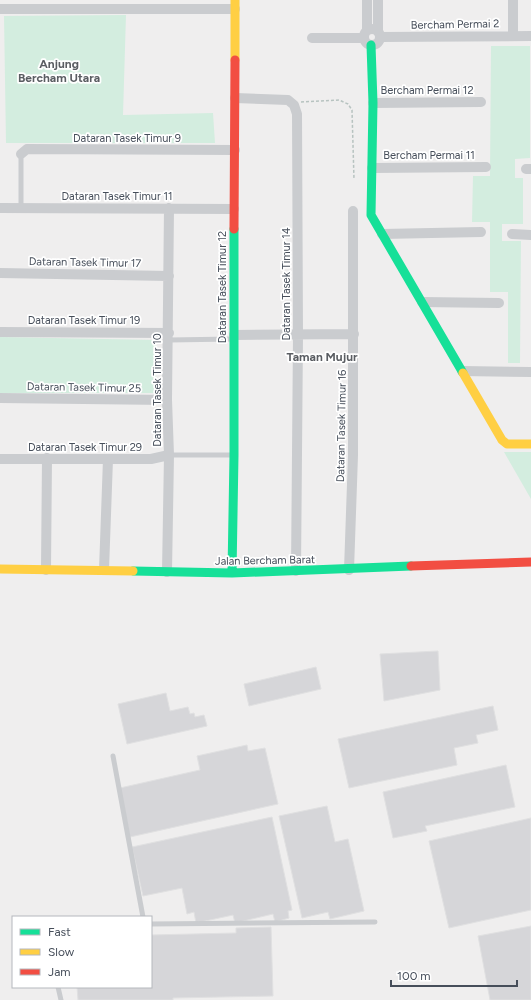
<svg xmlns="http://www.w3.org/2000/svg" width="531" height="1000" viewBox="0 0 531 1000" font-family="Figtree,sans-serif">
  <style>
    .green { fill: #d3eddf }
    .building { fill: #d6d6d9; stroke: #e0e0e1 }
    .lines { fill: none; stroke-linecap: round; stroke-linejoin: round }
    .path { stroke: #b7c3c0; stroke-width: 1.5; stroke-dasharray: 3 2; stroke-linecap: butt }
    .lane { stroke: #cacccf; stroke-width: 5 }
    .street { stroke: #cacccf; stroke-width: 10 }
    .fast { stroke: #16e098; stroke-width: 9 }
    .slow { stroke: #ffcf43; stroke-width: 9 }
    .jam { stroke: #f24e42; stroke-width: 9 }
    .labels { text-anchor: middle; stroke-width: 3.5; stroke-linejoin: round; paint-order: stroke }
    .street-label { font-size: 11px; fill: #464e5a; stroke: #fff }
    .neighbourhood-label { font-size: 12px; font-weight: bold; fill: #5a5d62; stroke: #fff }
  </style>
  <rect width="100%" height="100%" fill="#efeeee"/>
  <!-- green -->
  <path class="green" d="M126,15L123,115L213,113L215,143H6L4,16Z
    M491,46H530V158L515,159V178H523V224H502V241H521L520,363H508V292H490V222H472L473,176H490Z
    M0,337L156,340V393H0Z
    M504,452H531V499Z"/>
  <!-- building -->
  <path class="building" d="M438,651L440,690L384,701L380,654Z
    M316,667L321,689L249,706L244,684Z
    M166,693L170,711L188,707L190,714L194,713L195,717L204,715L207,726L127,744L118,704Z
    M493,706L498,730L476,735L478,743L454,748L457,765L349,788L338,739Z
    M247,745L248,751L265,748L278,804L130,837L120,788L200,770L197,756Z
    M506,765L515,807L425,826L427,831L393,838L383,792Z
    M327,806L335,842L348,839L364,911L330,919L328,912L302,918L279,816Z
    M272,817L292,910L288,911L289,918L275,922L273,914L235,923L233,915L196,923L194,912L187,914L182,888L143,896L132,847Z
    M531,818V910L449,928L429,841Z
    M531,926V1000H490L478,936Z
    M271,927L273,996L173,998V1000H78L77,987H151V935L236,933V928Z"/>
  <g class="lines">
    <!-- path -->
    <path class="path" d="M301,102L339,100L348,104L352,110L354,179"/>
    <!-- lane -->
    <path class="lane" d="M21,208V154
      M169,340L233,339
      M169,455H233
      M113,756L143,917
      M151,924L375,922
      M58,987L61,1000"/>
    <!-- street -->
    <path class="street" d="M367,0V30
      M378,0V32
      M0,9H235
      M364 37a8 8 0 1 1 16 0a8 8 0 1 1-16 0Z
      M513,36V0
      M380,37L531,36
      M312,38H364
      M235,98L288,100L294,105L297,114L298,335L296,571
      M373,103L481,102
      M21,154L27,149L235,150
      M372,168L486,167
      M526,169H531
      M0,208L234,209
      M382,234L481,232
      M512,234L531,235
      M0,273L169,276
      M422,302L499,303
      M0,332L169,333
      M234,335L354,334
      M462,371L531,372
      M0,398L167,400
      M0,459H151L169,455
      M46,570L47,458
      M104,570L108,459
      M349,570L353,455V211
      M167,572L169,455L167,400L169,208"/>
    <!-- fast -->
    <path class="fast" d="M371,45L373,103L371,215L463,373
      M133,571L232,573L411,566
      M232,573L234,455V229"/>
    <!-- slow -->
    <path class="slow" d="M235,60V0
      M463,373L502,440L507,444H531
      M0,569L133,571"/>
    <!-- jam -->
    <path class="jam" d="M234,229L235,60
      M411,566L531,562"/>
  </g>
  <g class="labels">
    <!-- street labels -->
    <g class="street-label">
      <text transform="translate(455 24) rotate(-1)" y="4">Bercham Permai 2</text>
      <text x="427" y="94">Bercham Permai 12</text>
      <text x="127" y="142">Dataran Tasek Timur 9</text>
      <text x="429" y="159">Bercham Permai 11</text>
      <text x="117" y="200">Dataran Tasek Timur 11</text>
      <text transform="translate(85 262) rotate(1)" y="4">Dataran Tasek Timur 17</text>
      <text transform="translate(286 284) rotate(-90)" y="4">Dataran Tasek Timur 14</text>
      <text transform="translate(222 287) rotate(-90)" y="4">Dataran Tasek Timur 12</text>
      <text x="84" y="324">Dataran Tasek Timur 19</text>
      <text transform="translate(84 387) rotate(1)" y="4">Dataran Tasek Timur 25</text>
      <text transform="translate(157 390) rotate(-90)" y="4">Dataran Tasek Timur 10</text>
      <text transform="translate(341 426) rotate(-89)" y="4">Dataran Tasek Timur 16</text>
      <text x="85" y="451">Dataran Tasek Timur 29</text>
      <text transform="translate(265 560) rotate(-1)" y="4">Jalan Bercham Barat</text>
    </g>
    <!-- neighbourhood labels -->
    <g class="neighbourhood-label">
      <text x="59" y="68">Anjung<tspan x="59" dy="14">Bercham Utara</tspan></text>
      <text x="322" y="361">Taman Mujur</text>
    </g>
  </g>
  <!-- legend -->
  <rect x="12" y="916" width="140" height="72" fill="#ffffff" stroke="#b5b8bd"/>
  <rect x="20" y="929" width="20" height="6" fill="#16e098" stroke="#b5b8bd"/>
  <text x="48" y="936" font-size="12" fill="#464e5a">Fast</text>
  <rect x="20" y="949" width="20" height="6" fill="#ffcf43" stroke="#b5b8bd"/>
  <text x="48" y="956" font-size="12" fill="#464e5a">Slow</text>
  <rect x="20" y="969" width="20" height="6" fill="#f24e42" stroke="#b5b8bd"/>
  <text x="48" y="976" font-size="12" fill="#464e5a">Jam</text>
  <!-- scale -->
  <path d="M391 980v6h126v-6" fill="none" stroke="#464e5a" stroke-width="2"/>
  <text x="397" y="980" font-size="12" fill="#464e5a" stroke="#ffffff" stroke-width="3" paint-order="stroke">100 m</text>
</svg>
